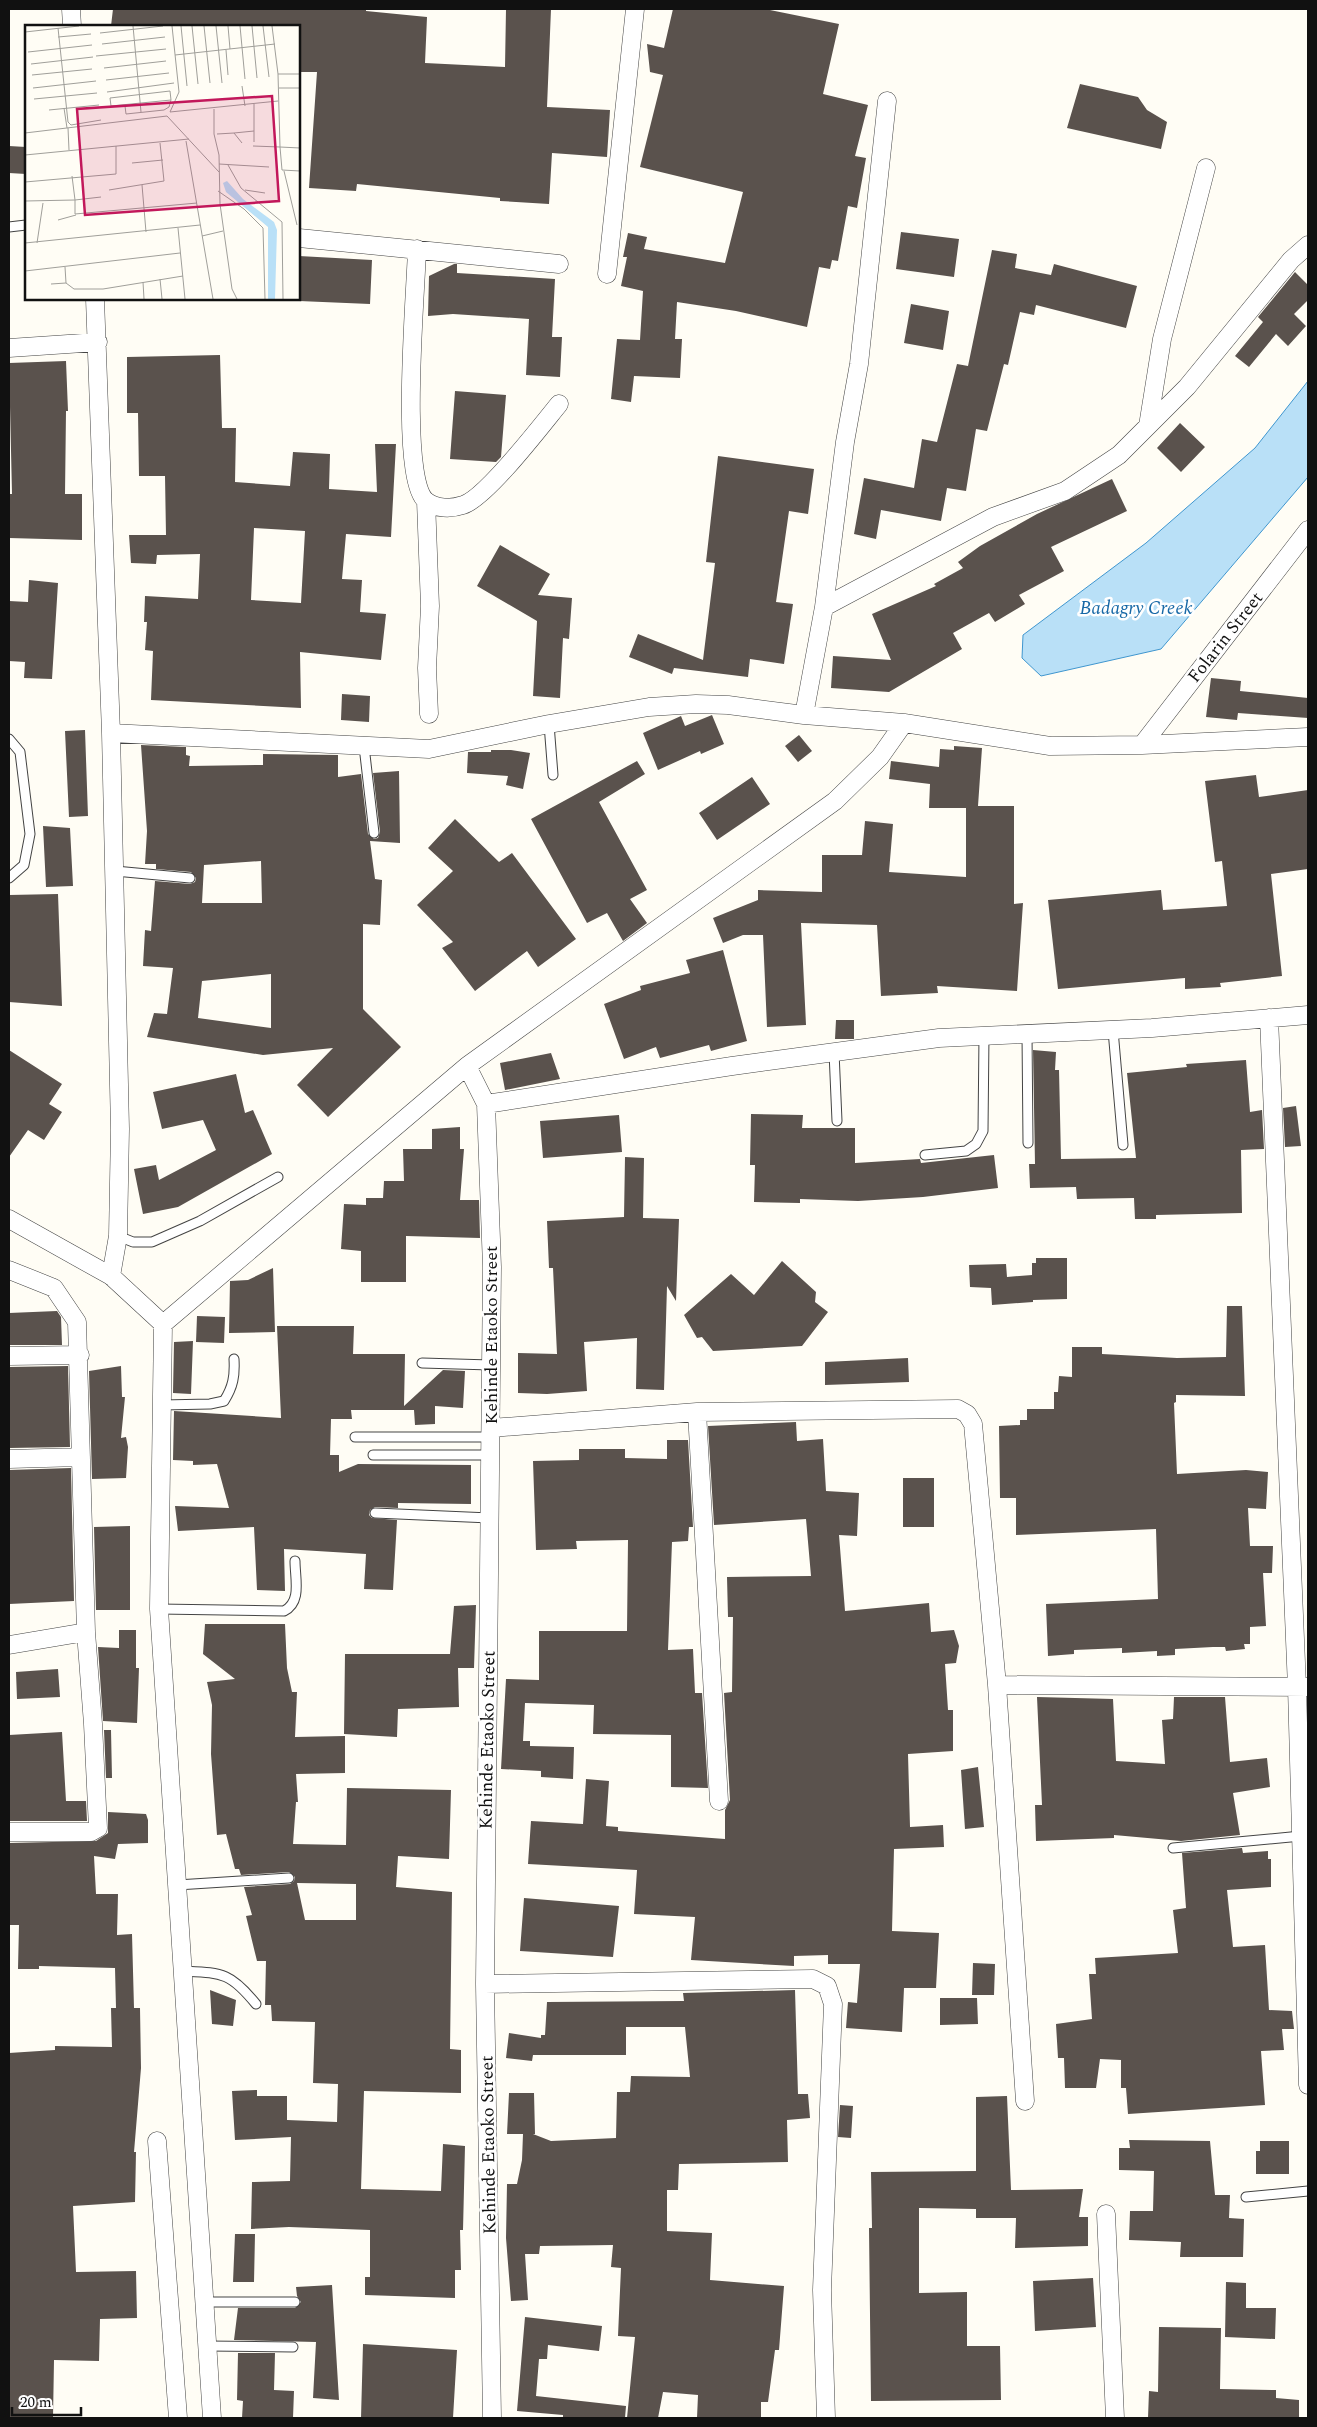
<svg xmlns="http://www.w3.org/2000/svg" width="1317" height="2427" viewBox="0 0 1317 2427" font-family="Spectral,serif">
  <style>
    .water { fill: #b9e0f7; stroke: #3f96cf }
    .building { fill: #5a524d; fill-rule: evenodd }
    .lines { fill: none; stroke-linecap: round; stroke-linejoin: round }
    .service-casing { stroke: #444; stroke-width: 11 }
    .minor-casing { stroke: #444; stroke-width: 19 }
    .service { stroke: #fff; stroke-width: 9 }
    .minor { stroke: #fff; stroke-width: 18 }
    .labels { text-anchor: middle; stroke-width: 5; stroke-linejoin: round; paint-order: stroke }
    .street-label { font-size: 18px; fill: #111; stroke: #fff }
    .water-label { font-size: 19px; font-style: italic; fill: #1768a6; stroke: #fff }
    .inset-road { fill: none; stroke: #a09f9a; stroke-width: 1 }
    .view { fill: #c2185b; fill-opacity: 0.15; stroke: #c2185b; stroke-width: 2.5 }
    .inset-edge { fill: none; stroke: #111; stroke-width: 2.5 }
  </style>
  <rect width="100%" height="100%" fill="#fffdf5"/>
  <!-- water -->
  <path class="water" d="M1308,381V477L1161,649L1041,676L1022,658L1023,635L1146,543L1255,448Z"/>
  <!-- building -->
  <path class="building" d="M113,9H366V11L427,17L425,63L505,67L506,9H551L547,107L610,110L607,157L552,153L549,204L500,201V198L357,184L356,191L309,188L317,72H299V26H111Z
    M673,9H765L839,24L823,94L868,105L855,156L866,158L857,208L848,206L838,261L832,260L830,269L819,267L807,327L736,311L677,302L675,339H682L680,378L634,376L631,402L611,399L617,339L640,340L643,291L621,286L627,257H623L628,233L647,237L644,249L725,263L743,192L640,167L663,75L650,72L647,44L664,48Z
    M1080,84L1138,97L1147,110L1167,122L1161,149L1067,128Z
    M9,146L26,147V174L9,173Z
    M901,232L959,239L954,277L896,269Z
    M992,250L1017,254L1015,268L1051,275L1054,264L1137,286L1126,328L1036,305L1034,315L1020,312L1008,365L1004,364L987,431L976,429L966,491L947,488L941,521L881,510L876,539L854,534L864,478L914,488L922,439L937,442L957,364L968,366Z
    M299,256L372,260L370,304L299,301Z
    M454,264H457V273L555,279L552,337H562L560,377L526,375L529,319L453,314L428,316L429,276Z
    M1295,272L1308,285V300L1294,314L1306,326L1288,346L1276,334L1249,367L1235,356L1263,322L1258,317Z
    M911,304L949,311L943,350L904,343Z
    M220,355L222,428H236L235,482L290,486L293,452L330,454L329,489L377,492L375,444H396L391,537L346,534L342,579L362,580L360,612L386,614L381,660L300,652L301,708L151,700L153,651L145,650L147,622H144L145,596L198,599L200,554L157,555L156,564L131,563L129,535H166L165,476H139L138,413H127V357ZM254,528L305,531L301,603L251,600Z
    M66,361L68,411H66L65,494H82V540L9,538V494H12L9,363Z
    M455,391L506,395L501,457L496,462L450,459Z
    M1180,423L1205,447L1181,472L1157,448Z
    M718,456L814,469L808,514L789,511L776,602L793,604L784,664L750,659L748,677L674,668L672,674L629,657L638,634L703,660L715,563L706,562Z
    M1112,479L1127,511L1051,547L1064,571L1019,595L1025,604L995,622L989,613L953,633L962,649L889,692L831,688L833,656L891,660L872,614L936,586L934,584L963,568L958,562L980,546L1037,514Z
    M500,545L550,574L538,595L572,598L569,639L563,638L560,698L533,696L537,621L477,586Z
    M29,580L58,583L52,679L24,678L25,662L9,661V601L28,602Z
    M1211,678L1241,681L1240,691L1308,698V718L1238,713L1237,720L1206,717Z
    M342,694L370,696L369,722L341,720Z
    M712,715L724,744L701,754L700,751L658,770L643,733L681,716L685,726Z
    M85,730L88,816L69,817L65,731Z
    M799,735L812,751L798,762L785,746Z
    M141,745L186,747V755L190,756L189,766L263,765V754L338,755V777L361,774L368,834L374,839L378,838L380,832L373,773L399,771L400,843L370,841L375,879L382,880L380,925L363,924V1009L401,1047L328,1117L297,1085L333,1048L263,1055L147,1037L154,1013L167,1014L173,968L143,966L145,930L151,931L155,881L190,884L195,882L196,878L191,872L156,869V864H145L147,831ZM261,861L262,903H202L204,865ZM271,974V1028L198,1018L202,981Z
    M954,746L982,748L978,806H1014V904L1023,903L1017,991L937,986L938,993L881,996L877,925L801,923L806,1025L767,1027L763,935H743L723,943L713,918L758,900V890L822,892V855H862L865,821L893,824L889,872L966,877V808H929L930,784L889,779L891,761L939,767L940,749L954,750Z
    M491,750H511L530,753L523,789L506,785L508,776L467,773L468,752H491Z
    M637,761L645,774L599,802L647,890L630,899L647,923L623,941L607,913L587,923L531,819Z
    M1256,775L1259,797L1308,790V869L1271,874L1282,976L1220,983L1221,987L1185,989V978L1058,989L1048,900L1161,890L1163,910L1227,906L1222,861L1215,862L1205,781Z
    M752,777L770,804L717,840L699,813Z
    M455,819L499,862L512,853L576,939L538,967L527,951L475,991L442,948L453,942L417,905L453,871L428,848Z
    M43,826L70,828L73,886L46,887Z
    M58,894L62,1006L9,1002V895Z
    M723,950L747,1041L711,1051L709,1045L660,1058L656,1047L624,1059L604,1004L641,990L640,986L690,973L686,960Z
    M836,1020H854V1039H835Z
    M9,1050L62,1084L49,1104L62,1112L44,1140L28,1130L9,1157Z
    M1033,1050L1056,1052L1055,1070H1059L1061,1159L1136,1158L1127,1073L1187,1067L1186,1064L1246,1060L1250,1112L1262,1110L1264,1149L1241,1150L1242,1213L1156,1215V1219H1135L1134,1198L1077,1199L1076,1187L1030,1188L1029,1164H1035Z
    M551,1053L560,1079L505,1090L500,1063Z
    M236,1074L245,1113L253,1110L272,1154L178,1207L143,1214L134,1169L156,1165L159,1180L216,1150L203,1120L162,1129L153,1092Z
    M1296,1106L1301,1146L1285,1147L1283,1108Z
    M751,1114L803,1115L802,1128H855V1163L920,1159L921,1163L994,1155L998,1188L923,1197L858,1201L800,1199V1203L754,1202L755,1165H750Z
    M619,1115L622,1152L543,1158L540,1121Z
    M460,1127V1149H464L460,1200H479L480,1238L406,1236V1282H361V1251L341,1249L344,1204L366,1205V1198H383L384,1181H404L403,1149H432V1129Z
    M625,1157L644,1158L643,1218L679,1219L676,1301L667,1286L664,1390L636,1389L637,1338L584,1342L587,1391L547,1394L518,1393V1353L557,1354L553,1268H549L547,1221L624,1217Z
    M1036,1258H1067V1299L1033,1300V1302L992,1305L991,1288L970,1287L969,1265L1006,1264L1007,1277L1032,1275V1263H1036Z
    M782,1261L816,1292L815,1302L828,1312L802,1346L713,1351L702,1337L697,1338L684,1315L731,1274L754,1295Z
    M273,1268L275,1332L229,1333L230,1281L248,1280Z
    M1227,1306H1242L1245,1396L1176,1395V1402L1174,1403L1177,1474L1246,1470L1268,1472L1266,1509L1248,1508L1250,1546H1273L1272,1573H1263L1266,1626L1250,1627V1644H1244L1245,1649L1226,1651L1225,1647H1213L1175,1649V1655L1157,1656V1651L1122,1653V1648L1074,1650V1654L1048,1656L1046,1604L1158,1599L1156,1529L1016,1535V1498H1000L999,1426L1020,1425V1420H1027V1409H1054V1392H1058L1059,1376L1072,1377V1347H1102V1354L1177,1358L1226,1357Z
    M57,1311L61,1317L62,1345H9V1313Z
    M197,1316L225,1317L224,1343L196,1342Z
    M277,1326H354L353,1354H405L404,1406L443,1370L465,1371L463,1408L435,1406V1424L415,1425L414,1410H351L352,1419H331L330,1455H339V1472L358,1464L471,1465V1504L398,1503V1508L375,1507L370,1510L369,1515L372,1518L397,1520L393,1590L364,1589L366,1554L284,1549L285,1591L257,1590L254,1527L178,1531L175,1506L229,1508L217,1464L193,1465V1461L173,1460L174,1411L281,1418Z
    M193,1341L191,1394L173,1393L174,1342Z
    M908,1358L909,1382L825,1385V1362Z
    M68,1366L70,1447L9,1448V1367Z
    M121,1366L122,1397H125L121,1438L126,1437L128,1447L126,1478L92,1479L89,1371Z
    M796,1422L797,1441L823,1439L826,1491L859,1493L857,1536L839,1535L845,1611L929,1603L931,1632L954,1630L959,1646L956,1663L945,1664L948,1710H953V1751L908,1754L910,1827L943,1825L944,1847L894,1849L892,1931L939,1933L936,1988H904L902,2032L846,2028L848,2002L857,2003L860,1964H828V1955L794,1956V1966L691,1960L695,1917L634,1914L637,1870L528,1864L531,1821L583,1824L586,1779L609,1781L606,1826L618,1827V1831L725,1839V1810L730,1800L724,1693L732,1692L733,1617H728L727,1577L811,1576L806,1519L714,1525L708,1426Z
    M667,1440H688L693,1527H689L688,1541L672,1542L668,1650L693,1649L695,1693H702L708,1788L671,1787V1735L593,1734L594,1705L525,1703L523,1741H530V1746L574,1747L573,1779L541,1777V1771L501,1769L506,1679L539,1680V1631H627L628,1540L576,1541L577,1549L536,1550L533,1461L579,1460V1449H625V1458L667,1459Z
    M71,1468L74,1601L9,1604V1470Z
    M903,1478H934V1527H903Z
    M130,1526V1610H96L94,1527Z
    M476,1605L474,1668H458L459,1707L398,1709L397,1737L344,1734L345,1654H450L454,1606Z
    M205,1624H285L287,1668L292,1692H297L295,1737L345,1736V1773L296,1774L298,1802H296L293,1844L346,1845L347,1788L451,1790L449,1859L398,1856L396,1887L452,1892L450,2049L461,2050V2093L364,2091L361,2189L441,2191L443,2144L465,2146L463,2230H460L461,2270H455V2298L365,2295V2277H370V2230L289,2227L251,2229L252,2182L290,2181L291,2137L235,2140L232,2091L257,2090V2096H287V2120L337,2122L338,2084L313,2083L315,2022L272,2021L271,2005H265L266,1961H257L246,1916L252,1915L244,1887L290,1884L294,1881L295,1877L289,1872L241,1875L239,1869H235L226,1834L217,1835L211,1754L212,1705L207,1682L235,1679L203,1654ZM297,1883L356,1884V1920H305Z
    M119,1630H136V1668H139L137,1723L103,1721L98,1647L119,1648Z
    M58,1669L60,1697L17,1699L16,1672Z
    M1037,1697L1113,1699L1116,1761L1165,1764L1162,1720L1173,1719L1174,1697H1225L1230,1762L1267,1758L1270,1787L1233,1793L1240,1835L1181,1841L1114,1835V1838L1036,1841L1035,1805H1042Z
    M104,1730H111L112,1778H106Z
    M62,1732L66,1801H86L87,1821H9V1735Z
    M978,1767L984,1827L965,1829L961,1770Z
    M108,1812L146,1814L148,1820V1843L118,1844L115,1859L94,1856L96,1894H118L117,1935L132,1934L134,2008H140L141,2068L134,2152H136L135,2202L73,2206L76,2272L136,2271L137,2318L100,2319L99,2361L54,2360L53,2418H9V2053L55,2050V2046L112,2047L111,2008H116L115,1968L39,1966V1969H18L19,1925H9V1843L96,1841L108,1833Z
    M1242,1848L1243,1853L1268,1851V1859H1271V1887L1227,1890L1233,1947L1265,1945L1269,2010L1292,2011L1294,2029H1282L1284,2050L1261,2051L1265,2105L1128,2114L1126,2088H1121V2060L1100,2059L1096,2088H1065L1064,2058H1058L1056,2024L1092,2019L1089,1974H1096L1095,1958L1178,1953L1173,1910L1186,1908L1182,1853Z
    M524,1898L619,1906L613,1957L520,1951Z
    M973,1963L995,1964L994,1995H972Z
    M210,1990L236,2000L233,2026L212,2024Z
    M795,1990L798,2094H808L810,2118L787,2120L788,2162L679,2164L678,2190H667V2231L712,2233L710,2280L784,2286L779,2350H775L768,2402H761V2418H697L698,2395L663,2392L658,2418H627L635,2337L618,2336L621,2268L611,2267L613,2245L540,2246L539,2254H525L528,2300L511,2301L506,2238L507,2184H517L522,2160L523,2134H507L509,2093H534L535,2134H533L551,2141L616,2138L617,2092H630L631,2076L690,2077L685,2027H626V2055H533L532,2061L506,2058L509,2033L541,2038V2035H545L547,2002L684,2001L683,1993Z
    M940,1998H977L978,2024L940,2025Z
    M1007,2096L1011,2190L1083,2189L1079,2217H1088V2246L1015,2248L1016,2218H976V2209L919,2208V2293L967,2292V2346H1000L1001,2400L871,2401L869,2228H872L871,2172L976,2171V2097Z
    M840,2105L853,2106L851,2138L838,2137Z
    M1129,2140L1210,2141L1215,2195H1230L1229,2218L1244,2219L1243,2257H1180L1181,2242L1129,2240L1130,2211H1153L1154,2171L1119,2170V2148H1130Z
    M1260,2141H1289V2174H1256V2151H1260Z
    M235,2234H255L254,2282H233Z
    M1093,2278L1096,2327L1035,2331L1033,2281Z
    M1226,2282L1246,2283V2308H1276L1275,2339L1225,2337Z
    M332,2285L339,2400L313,2398L316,2342L234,2340L238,2308H295L301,2302L297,2296L296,2287Z
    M525,2317L602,2326L599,2351L548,2345L547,2359H539L536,2396L626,2406L625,2418H563V2415L517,2411Z
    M1159,2327L1221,2328L1220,2389L1276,2390V2398L1299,2400V2418H1148L1149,2391L1158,2392Z
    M363,2344L457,2350L453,2418H361Z
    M238,2353H275L274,2390L294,2391L293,2418H242L243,2401L237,2400Z"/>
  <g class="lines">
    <!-- service casing -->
    <g class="service-casing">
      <path id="service" d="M9,227L26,225
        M549,724L553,775
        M9,739L20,752L30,834L24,865L9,878
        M364,746L374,833
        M115,871L190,878
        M1113,1030L1123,1145
        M1027,1034L1028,1143
        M834,1052L837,1121
        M925,1155L966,1151L976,1144L983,1131L984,1035
        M118,1236L133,1242H152L200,1221L278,1177
        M422,1363L491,1365
        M162,1405L210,1404L224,1401C233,1387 235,1376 234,1359
        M355,1437H491
        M373,1455H491
        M375,1513L490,1518
        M159,1609L284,1611C302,1602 295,1579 295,1561
        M1173,1848L1301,1836
        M177,1885L289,1878
        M183,1971C222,1973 230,1972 256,2004
        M1246,2197L1308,2191
        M205,2302H295
        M207,2346L293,2347"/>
    </g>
    <!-- minor casing -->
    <g class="minor-casing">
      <path id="minor" d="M71,9L72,26
        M299,238L559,264
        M417,249C416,291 399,478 426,501C436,509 451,509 463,505C486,498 541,426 559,404
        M607,274L635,9
        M95,299L111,733L120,1129L118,1236L111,1276
        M9,348L98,342
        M1148,426L1162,339L1206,168
        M426,501L430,606L427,668L429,714
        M824,607L993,517L1065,491L1119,455L1187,387L1291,260L1308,245
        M804,715L824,607L845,442L859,364L887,101
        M111,733L429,749L549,724L649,707L696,704L728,705L804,715L904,723L1050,746L1142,745L1308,737
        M1142,745L1308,530
        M1269,1018L1297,1687L1308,2085
        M467,1066L486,1104L492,1267L485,1984L492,2418
        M486,1104L732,1066L939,1038L1152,1028L1308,1015
        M9,1219L111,1276L163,1324
        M9,1270L54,1288L77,1322L86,1632L93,1724L98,1828L91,1832H9
        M9,1356L80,1355
        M697,1412L719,1801
        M491,1428L697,1412L958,1409L967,1414L973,1424L997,1685L1025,2101
        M9,1459L81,1457
        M9,1645L86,1632
        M997,1685L1308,1687
        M485,1984L813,1979L827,1986L833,2004L822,2290L826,2418
        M157,2141L178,2418
        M1106,2214L1115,2418
        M212,2418L159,1609L163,1324L467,1066L835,801L880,757L904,723"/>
    </g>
    <!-- service -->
    <use href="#service" class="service"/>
    <!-- minor -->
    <use href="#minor" class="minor"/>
  </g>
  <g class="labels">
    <!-- street labels -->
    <g class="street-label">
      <text transform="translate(1225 637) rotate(-52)" y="6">Folarin Street</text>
      <text transform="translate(491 1335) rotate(-90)" y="6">Kehinde Etaoko Street</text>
      <text transform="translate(487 1740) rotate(-89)" y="6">Kehinde Etaoko Street</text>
      <text transform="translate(488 2145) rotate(-91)" y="6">Kehinde Etaoko Street</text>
    </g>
    <!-- water labels -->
    <g class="water-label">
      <text x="1136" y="614">Badagry Creek</text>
    </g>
  </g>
  <!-- overview -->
  <g transform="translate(25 25)">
    <rect width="275" height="275" fill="#fffdf5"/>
    <path d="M202,156L218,174L249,197L252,205L250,274H243V202L201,167L198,158Z" fill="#b9e0f7"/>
    <path class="inset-road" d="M108,1L116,87M156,1L162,61M167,1L173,59M179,1L185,58M191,1L197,58M203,1L205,24M215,1L220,54M227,1L232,53M238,1L244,52M247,1L253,49L255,122L275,123M33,3L43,97L46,100L76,95M0,7L54,1M75,8L138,1M33,12L66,9M77,19L140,12M201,25L203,50M3,27L67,20M150,30L250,19M71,31L141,24M6,39L68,32M79,43L141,36M253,49H275M7,50L67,44M81,55L144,48M217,61L220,81M8,63L71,56M254,63H275M145,66L146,75L86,81L85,73ZM82,67L149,58M9,74L72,68M229,79V117M100,81L101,89L139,85L144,82L146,75M39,83L42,103M189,84V109L194,130L195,179L207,264L212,274M24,85L74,80M145,87L253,76M145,87L154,67L147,1M43,103L44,125M0,108L142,91L194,147M192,109L209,108M161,116L188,274M217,118L209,108L229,106M228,121L255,122L257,145L275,146M0,130L164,114M107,138L138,135M194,139L244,142M203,140L216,163L257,197L258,274M259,146L272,200M0,157L91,149V121M117,160L121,207M84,165L139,156L135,118M220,165L240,168M193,166L219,184L238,203L240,274M76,172L50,175V189L172,178M0,176L50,175L47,151M33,195L51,190M153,203L160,274M177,211L198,206M0,218L175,200M12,218L18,178M40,242L41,258L49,264H78L158,251M0,246L155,228M135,254L137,274M118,257L119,274M26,259L41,258"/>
    <path class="view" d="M247,71L254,176L60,190L52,84Z"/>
    <rect width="275" height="275" class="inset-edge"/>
  </g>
  <!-- border -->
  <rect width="1317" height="2427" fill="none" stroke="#111111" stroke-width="20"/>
  <!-- scale -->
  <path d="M12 2407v8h69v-8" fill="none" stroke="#111111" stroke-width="2.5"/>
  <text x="20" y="2407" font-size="15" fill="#111111" stroke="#ffffff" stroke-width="4" paint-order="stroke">20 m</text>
</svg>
